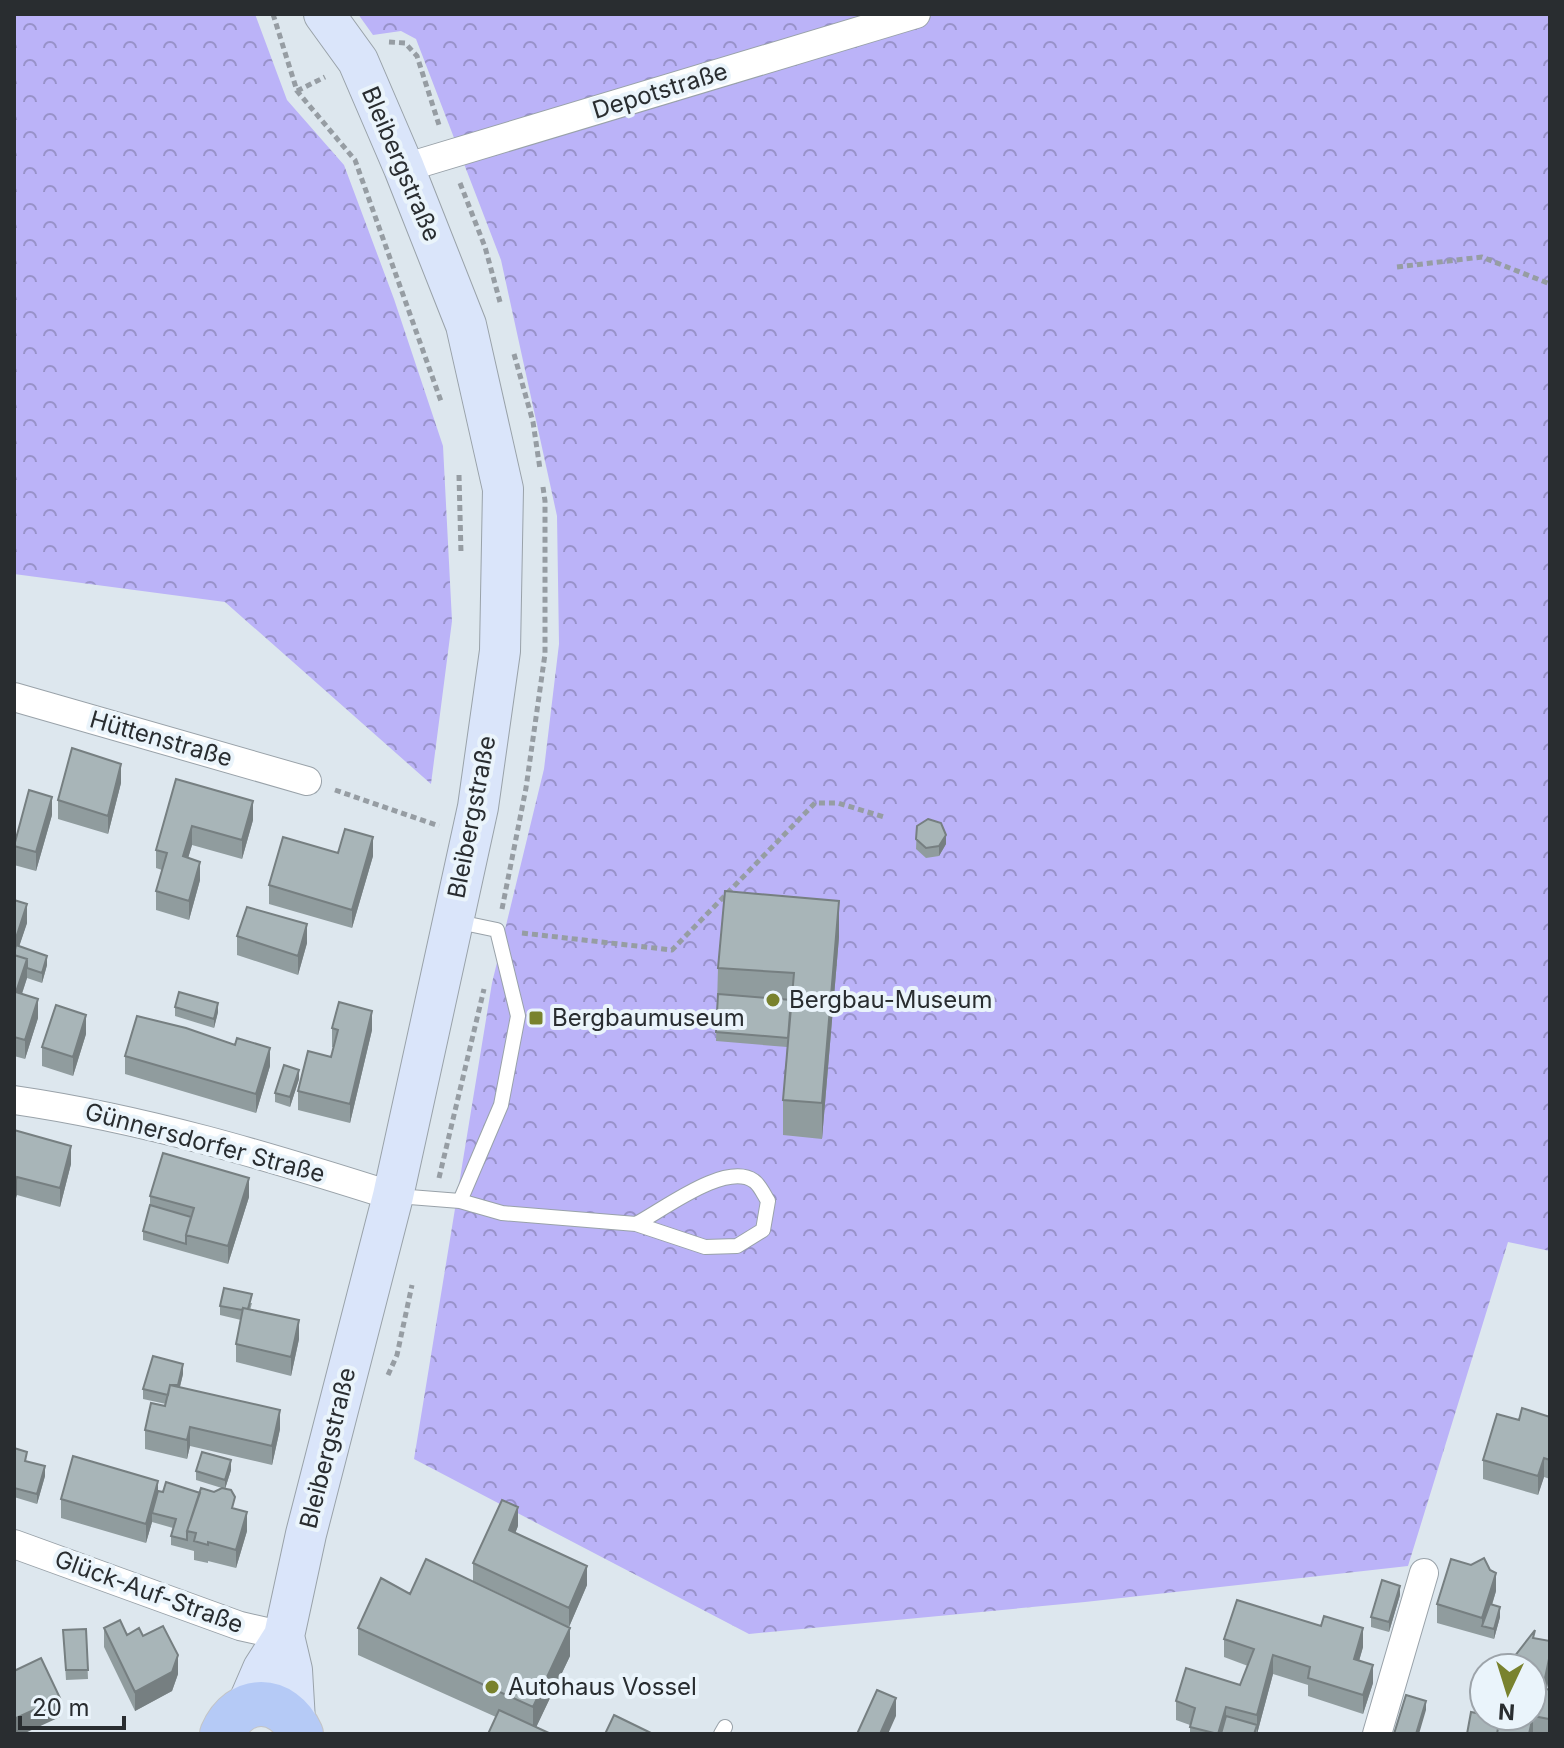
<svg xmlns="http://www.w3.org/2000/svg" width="1564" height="1748" viewBox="0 0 1564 1748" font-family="Inter,sans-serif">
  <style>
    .forest { fill: url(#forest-crowns) }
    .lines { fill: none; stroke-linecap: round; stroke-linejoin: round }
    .lane-casing { stroke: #99a2a9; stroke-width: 16 }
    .street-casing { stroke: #99a2a9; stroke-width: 30 }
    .secondary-casing { stroke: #99a2a9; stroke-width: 42 }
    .primary-casing { stroke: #c3c4c5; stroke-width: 46 }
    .path { stroke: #969da3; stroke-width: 5; stroke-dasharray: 6 4; stroke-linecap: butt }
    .lane { stroke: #fff; stroke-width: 14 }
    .street { stroke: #fff; stroke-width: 28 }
    .secondary { stroke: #dae5fa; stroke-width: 40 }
    .primary { stroke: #b5caf6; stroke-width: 44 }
    .wall { fill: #909c9e }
    .shaded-wall { fill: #767f81 }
    .building { fill: #a8b5b8; stroke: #767f81; stroke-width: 2 }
    .poi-dot { fill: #79822e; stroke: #eaf4fb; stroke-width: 3 }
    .labels { text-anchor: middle; stroke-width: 8; stroke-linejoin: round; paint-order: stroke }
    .street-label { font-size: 24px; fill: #292d30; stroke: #eaf4fb }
    .poi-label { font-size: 24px; fill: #292d30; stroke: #eaf4fb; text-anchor: start }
  </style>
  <defs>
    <pattern id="forest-crowns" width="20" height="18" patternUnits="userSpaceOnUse" patternTransform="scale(2)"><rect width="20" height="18" fill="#bbb3f8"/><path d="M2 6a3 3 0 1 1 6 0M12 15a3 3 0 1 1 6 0" fill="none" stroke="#9892c9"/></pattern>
  </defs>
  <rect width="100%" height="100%" fill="#dde7ee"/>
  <!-- forest -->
  <path class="forest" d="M14,14H255L287,100L344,165L394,299L443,446L452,621L431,784L225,602L14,574Z
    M358,14H1550V1251L1508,1242L1408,1566L1085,1602L749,1634L414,1459L492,983L544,769L559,644L557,516L501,260L416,39L401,31L373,35Z"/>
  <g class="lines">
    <!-- lane casing -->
    <g class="lane-casing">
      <path id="lane" d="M454,921L497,930L518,1016L501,1105L460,1201
        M397,1196L460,1201L502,1213L636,1224L705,1247L737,1246L763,1230L768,1201C764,1195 760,1185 754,1181C726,1161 663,1210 636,1224
        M721,1734L725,1727"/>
    </g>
    <!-- street casing -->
    <g class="street-casing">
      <path id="street" d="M404,168L916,14
        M14,697L307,781
        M14,1100C145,1119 267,1156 393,1196
        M14,1544L240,1626L284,1636
        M1377,1734L1424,1573"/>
    </g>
    <!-- secondary casing -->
    <g class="secondary-casing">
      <path id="secondary" d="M284,1636L292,1670L295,1721
        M247,1706L263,1669L284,1636L306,1534L393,1196L478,807L500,651L503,489L466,325L404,168L358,61L324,14"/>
    </g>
    <!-- primary casing -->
    <g class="primary-casing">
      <path id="primary" d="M222,1734C239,1694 283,1694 301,1734"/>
    </g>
    <!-- path -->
    <path class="path" d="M273,14L297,91L355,160L442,404
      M389,42L405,43L417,56L439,125
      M297,91L325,77
      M460,183L485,247L500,302
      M1397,267L1482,257L1550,284
      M514,354L533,422L540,469
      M459,475L461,553
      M335,790L439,826
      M502,909L526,788L545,654V501L543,487
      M522,933L672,950L815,803H838L884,817
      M439,1178L484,989
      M388,1375L397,1355L412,1285"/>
    <!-- lane -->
    <use href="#lane" class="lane"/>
    <!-- street -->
    <use href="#street" class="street"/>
    <!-- secondary -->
    <use href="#secondary" class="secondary"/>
    <!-- primary -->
    <use href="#primary" class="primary"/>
  </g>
  <!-- wall -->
  <path class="wall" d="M176,779L253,820L242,859L192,845L188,858L200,880L189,920L156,910V891L162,870L156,868V850Z
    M121,783L108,834L58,819V800Z
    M52,815L36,871L14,865V843Z
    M917,826L946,844L939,856L926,858L916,849Z
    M338,853L373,856L352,928L269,904V885Z
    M14,900L27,923L19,946L47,965L42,983L27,978L22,994L38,1018L25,1059L14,1056Z
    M237,936L307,943L298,975L237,955Z
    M839,937L822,1139L783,1135V1100L787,1047L716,1041L718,968Z
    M175,1007L218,1012L214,1028L175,1016Z
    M332,1028L372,1030L350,1123L298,1110V1091L331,1057L334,1047H332Z
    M86,1034L73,1076L42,1066V1047Z
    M125,1056L270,1066L256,1113L125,1074Z
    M299,1079L290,1107L275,1102V1093Z
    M14,1130L71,1164L60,1207L17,1195Z
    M150,1196L249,1197L228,1264L143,1240V1231L150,1205Z
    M252,1303L250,1310L299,1339L291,1376L236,1362V1344L241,1320L220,1315V1306Z
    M183,1374L180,1387L280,1429L272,1465L190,1446L187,1459L145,1449V1430L166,1404L143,1399V1389Z
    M1550,1417V1479L1544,1477L1538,1495L1483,1479V1460L1519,1420Z
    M14,1448L27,1462L45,1476L37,1504L14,1497Z
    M231,1470L225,1489L196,1480V1471Z
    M158,1491L235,1509L247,1531L236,1568L208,1561V1563L194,1560V1551L171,1545V1536L173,1528L152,1522L146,1543L61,1518V1499Z
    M518,1526L515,1533L587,1585L569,1627L473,1581V1563Z
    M1496,1591L1492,1605L1500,1617L1494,1639L1437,1623V1604Z
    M410,1594L570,1656L536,1727L496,1717L358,1655V1628Z
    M1400,1595L1389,1632L1371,1627V1617Z
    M104,1628L127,1635L143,1636L178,1674L172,1691L135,1711L104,1647Z
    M86,1629L88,1679L66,1680L63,1630Z
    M1535,1638L1550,1641V1673L1547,1689L1550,1690V1734H1467L1481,1714L1532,1716Z
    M1224,1639L1363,1647L1359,1661L1373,1683L1363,1714L1308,1696V1685L1273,1674L1257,1734H1190V1725L1176,1720V1701L1240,1685L1248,1666L1224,1657Z"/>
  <!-- shaded-wall -->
  <path class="shaded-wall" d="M121,764V783L108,834V816Z
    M52,797V815L36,871V852Z
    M253,801V820L242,859V840Z
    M192,826V845L183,875V856Z
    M946,835V844L939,856V846Z
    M373,837V856L352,928V910Z
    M200,862V880L189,920V901Z
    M839,901V937L822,1139V1103Z
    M27,904V923L14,962V944Z
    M307,924V943L298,975V956Z
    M47,956V965L42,983V973Z
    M27,959V978L16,1011V992Z
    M38,999V1018L25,1059V1040Z
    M218,1003V1012L214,1028V1019Z
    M372,1011V1030L350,1123V1104Z
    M86,1015V1034L73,1076V1057Z
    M270,1048V1066L256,1113V1094Z
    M299,1070V1079L290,1107V1097Z
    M71,1146V1164L60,1207V1188Z
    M17,1177V1195L14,1205V1186Z
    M249,1178V1197L228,1264V1246Z
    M299,1320V1339L291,1376V1357Z
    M183,1364V1374L178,1394V1385Z
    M280,1410V1429L272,1465V1446Z
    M190,1427V1446L187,1459V1440Z
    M1544,1458V1477L1538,1495V1476Z
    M231,1460V1470L225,1489V1480Z
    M45,1466V1476L37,1504V1494Z
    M158,1481V1500L152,1513V1522L146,1543V1524Z
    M518,1507V1526L509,1549V1530Z
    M247,1512V1531L236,1568V1550Z
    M587,1566V1585L569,1627V1608Z
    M1496,1573V1591L1485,1627L1482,1626V1636V1618Z
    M1400,1586V1595L1389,1632V1622Z
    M1500,1607V1617L1494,1639V1629Z
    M570,1628V1656L533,1734V1707Z
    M1363,1628V1647L1354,1678V1659Z
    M1550,1654V1673L1543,1707V1688Z
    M178,1655V1674L172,1691L135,1711V1692Z
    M1273,1655V1674L1257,1734V1715Z
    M1373,1665V1683L1363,1714V1695Z
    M60,1698V1717L23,1734H14V1719Z
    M896,1698V1716L888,1734H880Z
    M1426,1701V1710L1419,1734H1416Z
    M1226,1707V1726L1224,1734H1218Z
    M1533,1716V1734H1529Z"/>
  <!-- building -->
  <path class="building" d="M72,748L121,764L108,816L58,800Z
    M176,779L253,801L242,840L192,826L183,856L200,862L189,901L156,891L167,853L156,850Z
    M29,790L52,797L36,852L14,846Z
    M928,819L941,823L946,835L939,846L926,848L916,839L917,826Z
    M345,829L373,837L352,910L269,885L283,837L338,853Z
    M725,891L839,901L822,1103L783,1100L794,973L718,968Z
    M14,900L27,904L14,944Z
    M247,907L307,924L298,956L237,936Z
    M16,945L47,956L42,973L27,968V959L14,955Z
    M14,955L27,959L16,992L38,999L25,1040L14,1037Z
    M179,992L218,1003L214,1019L175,1007Z
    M718,994L791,1000L788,1038L716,1032Z
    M339,1002L372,1011L350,1104L298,1091L308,1051L331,1057L338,1030L332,1028Z
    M56,1005L86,1015L73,1057L42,1047Z
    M137,1016L186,1028L235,1045L237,1038L270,1048L256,1094L125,1056Z
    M284,1065L299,1070L290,1097L275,1093Z
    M14,1130L71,1146L60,1188L17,1177L14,1186Z
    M163,1153L249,1178L228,1246L186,1235L194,1208L150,1196Z
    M150,1205L191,1217L186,1235V1244L143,1231Z
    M224,1288L252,1294L248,1309L243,1308L242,1310L220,1306Z
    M243,1308L299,1320L291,1357L236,1344Z
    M153,1356L183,1364L178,1385H170L168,1395L143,1389Z
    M170,1385L280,1410L272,1446L190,1427L187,1440L145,1430L151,1403L165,1406Z
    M1522,1408L1550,1417V1460L1544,1458L1538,1476L1483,1460L1497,1414L1519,1420Z
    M14,1448L27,1452L25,1461L45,1466L37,1494L14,1488Z
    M202,1452L231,1460L225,1480L196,1471Z
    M73,1456L158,1481L146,1524L61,1499Z
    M166,1482L200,1493L187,1531V1540L171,1536L176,1519L152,1513L158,1491L163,1492Z
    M201,1488L214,1492L222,1488L231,1490L235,1497L232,1508L247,1512L236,1550L208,1542V1545L194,1541L196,1533L187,1531Z
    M502,1500L518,1507L509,1530L587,1566L569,1608L473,1563Z
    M1484,1558L1490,1570L1496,1573L1482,1618L1437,1604L1451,1559L1471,1565Z
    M426,1559L570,1628L533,1707L358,1628L381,1578L410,1594Z
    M1382,1580L1400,1586L1389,1622L1371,1617Z
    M1237,1600L1321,1626L1324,1616L1363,1628L1354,1659L1373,1665L1363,1695L1308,1678L1310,1667L1273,1655L1257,1715L1226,1707L1218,1734L1190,1727L1195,1708L1176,1701L1186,1668L1240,1685L1254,1649L1224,1639Z
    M1490,1604L1500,1607L1494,1629L1482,1626Z
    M120,1620L127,1635L139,1628L143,1636L163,1626L178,1655L172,1672L135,1692L104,1628Z
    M86,1629L88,1670H66L63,1630Z
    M1535,1630L1533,1638L1550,1641V1654L1543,1688L1550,1690L1549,1719L1533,1716L1529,1734H1497L1500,1716H1532V1668H1510L1511,1661Z
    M41,1658L60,1698L14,1719V1671Z
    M877,1690L896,1698L880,1734H857Z
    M1406,1695L1426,1701L1416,1734H1394Z
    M1484,1700V1716H1500L1497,1734H1467L1471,1712L1481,1714Z
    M499,1710L551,1734H488Z
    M614,1715L653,1734H605Z
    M1226,1716L1257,1725L1254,1734H1221Z"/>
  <!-- markers -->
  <g class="poi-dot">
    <circle cx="773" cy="1000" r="8"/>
    <rect x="528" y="1010" width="16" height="16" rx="4"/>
    <circle cx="492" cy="1687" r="8"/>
  </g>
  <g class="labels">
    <!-- street labels -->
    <g class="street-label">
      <text transform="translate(660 91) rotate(-17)" y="8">Depotstraße</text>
      <text transform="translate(401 164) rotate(67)" y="8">Bleibergstraße</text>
      <text transform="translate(161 739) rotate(16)" y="8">Hüttenstraße</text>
      <text transform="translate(472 817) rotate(-79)" y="8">Bleibergstraße</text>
      <text transform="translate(205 1143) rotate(15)" y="8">Günnersdorfer Straße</text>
      <text transform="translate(328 1448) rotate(-76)" y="8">Bleibergstraße</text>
      <text transform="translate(149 1592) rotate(20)" y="8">Glück-Auf-Straße</text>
    </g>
    <!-- poi labels -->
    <g class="poi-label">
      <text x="789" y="1008">Bergbau-Museum</text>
      <text x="552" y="1026">Bergbaumuseum</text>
      <text x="508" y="1695">Autohaus Vossel</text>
    </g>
  </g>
  <!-- border -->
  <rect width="1564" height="1748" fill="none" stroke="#292d30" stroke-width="32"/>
  <!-- north arrow -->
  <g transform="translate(1508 1692) rotate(184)"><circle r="38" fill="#eaf4fb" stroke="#9da4aa" stroke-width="2"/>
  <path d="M0-6L14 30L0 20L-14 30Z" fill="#79822e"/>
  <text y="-12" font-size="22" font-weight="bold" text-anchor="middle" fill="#292d30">N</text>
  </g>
  <!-- scale -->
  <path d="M20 1716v12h104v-12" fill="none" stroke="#292d30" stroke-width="4"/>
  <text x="32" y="1716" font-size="24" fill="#292d30" stroke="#eaf4fb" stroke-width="6" paint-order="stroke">20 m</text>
</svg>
